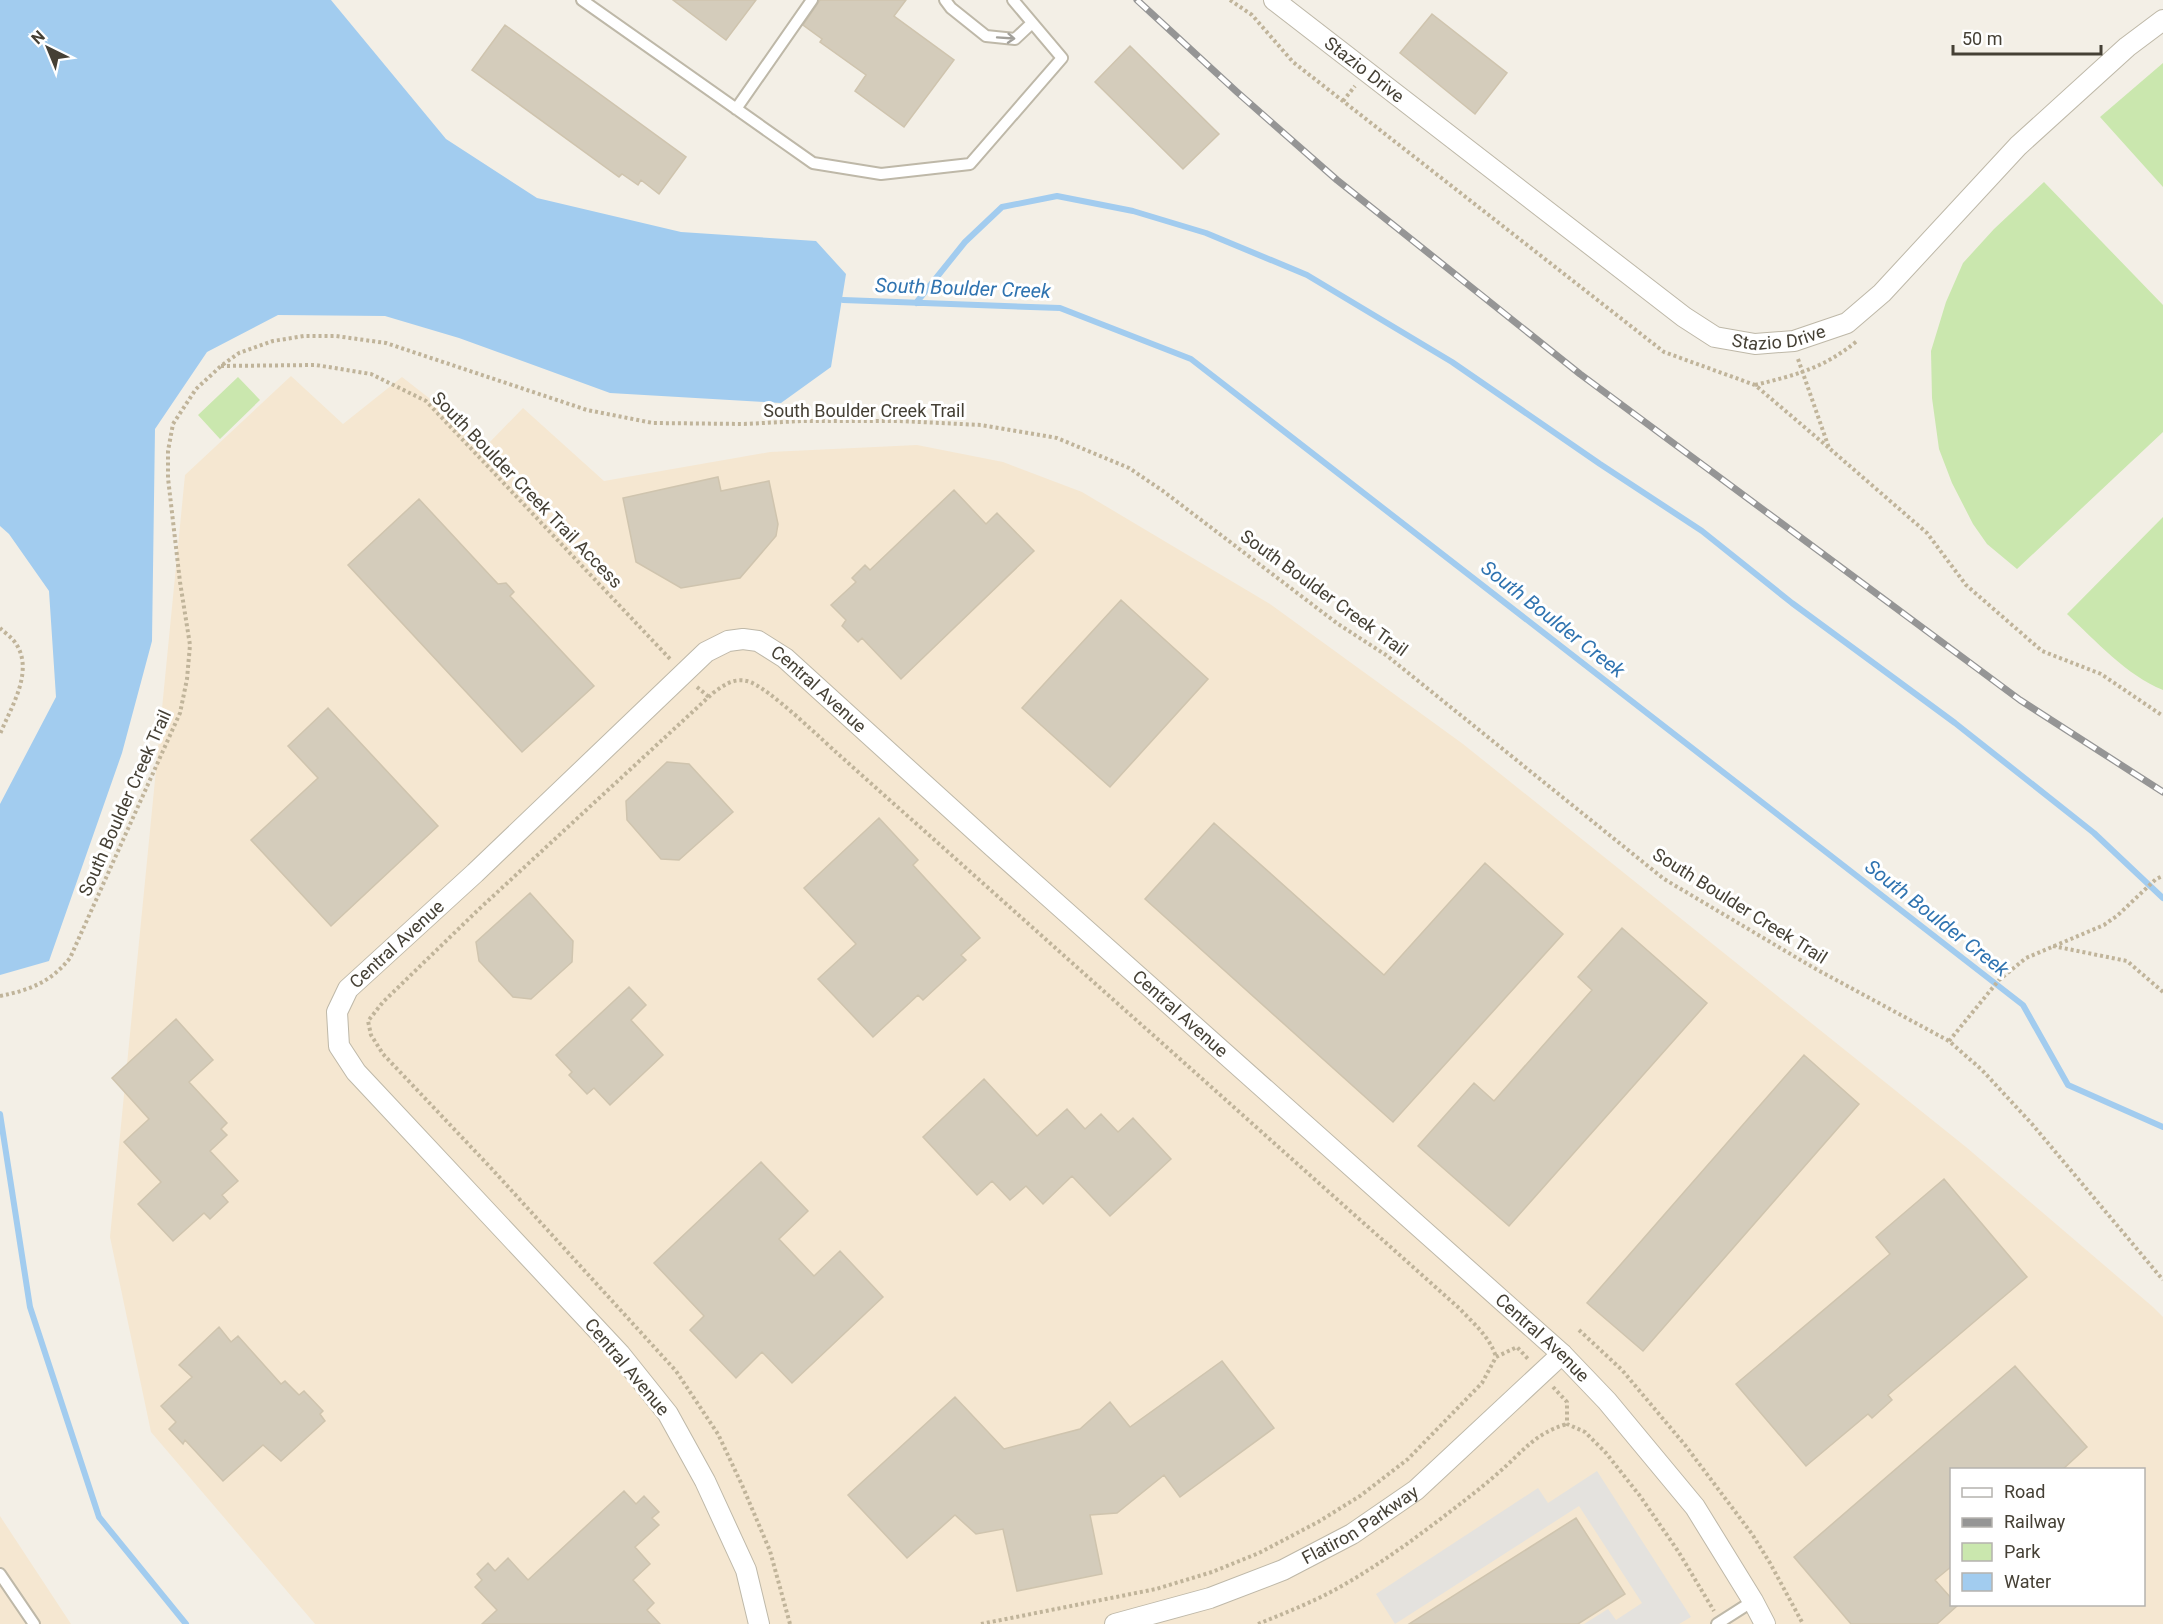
<svg xmlns="http://www.w3.org/2000/svg" width="2163" height="1624" viewBox="0 0 2163 1624" font-family="Roboto,sans-serif">
  <style>
    .commercial { fill: #f5e7d1; fill-rule: evenodd }
    .green { fill: #cae7ae }
    .parking { fill: #e4e2de }
    .water { fill: #a2ccef }
    .lines { fill: none; stroke-linecap: round; stroke-linejoin: round }
    .stream { stroke: #a2ccef; stroke-width: 6 }
    .building { fill: #d4ccbb; stroke: #cfc4ae; stroke-width: 1.5 }
    .lane-casing { stroke: #beb8a8; stroke-width: 14 }
    .street-casing { stroke: #beb8a8; stroke-width: 22 }
    .path { stroke: #c0b49a; stroke-width: 4; stroke-dasharray: 3 3; stroke-linecap: butt }
    .lane { stroke: #fff; stroke-width: 10 }
    .street { stroke: #fff; stroke-width: 20 }
    .rail-casing { stroke: #959595; stroke-width: 7 }
    .rail { stroke: #fff; stroke-width: 4.5; stroke-dasharray: 14; stroke-linecap: butt }
    .oneway { stroke: #a2a09a }
    .labels { text-anchor: middle; stroke-width: 6; stroke-linejoin: round; paint-order: stroke }
    .street-label { font-size: 18px; fill: #454035; stroke: #fff }
    .water-label { font-size: 20px; font-style: italic; fill: #2f73b0; stroke: #fff }
  </style>
  <rect width="100%" height="100%" fill="#f3efe6"/>
  <!-- commercial -->
  <path class="commercial" d="M291,376L343,424L402,377L488,444L523,408L604,481L770,452L917,445L1003,462L1082,492L1270,604L1463,744L1966,1147L2153,1307L2163,1317V1624H315L151,1432L110,1237L185,475ZM1952,1470H2144V1604H1952Z
    M0,1516L71,1624H0Z"/>
  <!-- green -->
  <path class="green" d="M2163,63V187L2100,117Z
    M2044,182L2163,305V432L2017,569L1987,544L1973,524L1952,483L1939,449L1932,398L1931,351L1946,302L1963,263L1994,229Z
    M238,377L260,400L220,439L198,415Z
    M2163,517V690C2126,675 2096,641 2067,614Z"/>
  <!-- parking -->
  <path class="parking" d="M1597,1471L1691,1617L1679,1624H1584L1608,1609L1616,1620L1642,1603L1579,1506L1395,1624L1376,1594L1538,1488L1548,1503Z"/>
  <!-- water -->
  <path class="water" d="M0,0H331L446,139L537,198L681,232L816,241L846,274L831,367L781,403L610,393L459,338L385,316L278,315L207,352L155,429L152,641L122,753L49,961L0,975V804L56,697L49,591L9,534L0,526Z"/>
  <g class="lines">
    <!-- stream -->
    <path class="stream" d="M843,300L1060,308L1191,359L2023,1005L2068,1085L2163,1127
      M916,303L965,242L1002,207L1057,196L1133,211L1206,233L1307,275L1452,362L1600,464L1702,531L1792,603L1955,723L2094,833L2163,898
      M0,1114L30,1307L99,1517L186,1624"/>
  </g>
  <!-- building -->
  <path class="building" d="M673,0H756L726,40Z
    M820,0H906L894,16L954,60L904,127L855,91L866,75L820,42L822,39L803,25Z
    M1432,14L1507,73L1475,114L1400,53Z
    M505,25L686,157L659,194L641,180L638,185L622,174L619,177L472,70Z
    M1130,46L1219,134L1183,169L1095,82Z
    M718,477L721,491L769,481L778,524L776,536L740,578L681,588L636,562L623,498Z
    M954,490L986,524L997,513L1034,551L901,679L862,638L858,642L842,626L846,620L831,605L856,582L852,578L865,565L870,570Z
    M419,499L498,584L506,583L514,592L510,596L594,686L522,752L348,565Z
    M1121,600L1208,679L1110,787L1022,708Z
    M328,708L438,826L331,926L251,840L318,778L288,746Z
    M667,762L689,764L733,812L679,860L661,859L627,820L626,801Z
    M879,818L918,860L913,865L980,938L961,955L966,960L923,1000L918,995L873,1037L818,979L856,944L804,888Z
    M1214,823L1384,975L1485,863L1563,934L1393,1122L1145,899Z
    M530,893L573,941L572,962L531,999L513,997L479,961L476,942Z
    M1622,928L1707,1003L1509,1226L1418,1146L1474,1083L1494,1101L1592,990L1578,977Z
    M629,987L646,1005L631,1020L663,1055L610,1105L594,1088L587,1094L569,1075L572,1072L556,1055Z
    M176,1019L213,1060L189,1082L227,1123L221,1129L227,1135L210,1151L238,1181L222,1195L228,1202L210,1219L204,1213L173,1241L138,1204L161,1182L124,1142L149,1119L112,1078Z
    M1804,1055L1859,1104L1643,1351L1587,1303Z
    M984,1079L1037,1136L1067,1109L1085,1129L1101,1114L1118,1132L1133,1118L1171,1159L1110,1216L1072,1176L1043,1204L1026,1186L1010,1200L992,1181L977,1195L923,1137Z
    M761,1162L808,1211L779,1239L814,1276L840,1251L883,1297L792,1383L762,1352L736,1378L690,1330L704,1316L654,1263Z
    M1944,1179L2027,1277L1888,1395L1892,1400L1872,1418L1868,1414L1806,1466L1736,1384L1890,1254L1876,1237Z
    M219,1327L231,1342L238,1336L281,1384L285,1381L299,1395L304,1391L323,1411L320,1414L325,1421L281,1461L263,1445L223,1481L185,1440L183,1444L169,1429L176,1422L161,1406L192,1377L179,1365Z
    M1222,1361L1274,1428L1180,1497L1164,1475L1117,1513L1090,1515L1102,1574L1017,1591L1003,1529L976,1534L955,1515L907,1558L848,1495L955,1397L1004,1449L1080,1429L1110,1402L1130,1427Z
    M2015,1366L2087,1447L2062,1470H1952V1566L1935,1580L1952,1599V1605L1957,1606L1937,1624H1851L1794,1557Z
    M624,1491L636,1504L644,1496L659,1512L652,1518L659,1525L635,1547L650,1564L633,1580L654,1603L647,1610L660,1624H482L497,1610L475,1587L482,1580L477,1574L488,1563L495,1571L508,1558L528,1580Z
    M1576,1518L1625,1594L1578,1624H1409Z"/>
  <g class="lines">
    <!-- lane casing -->
    <g class="lane-casing">
      <path id="lane" d="M582,0L813,163L881,174L970,164L1062,58L1013,0
        M945,0L951,8L986,36L1015,39L1032,23
        M736,109L812,0
        M0,1574L34,1624
        M1717,1624L1753,1601"/>
    </g>
    <!-- street casing -->
    <g class="street-casing">
      <g id="street">
        <path id="s1" d="M1274,0L1684,317L1715,337L1755,344L1794,341L1847,323L1882,293L2018,146L2127,47L2163,20"/>
        <path id="s2" d="M759,1624L746,1570L705,1481L668,1414L620,1354L356,1072L339,1046L337,1012L348,989L475,873L706,652L728,641L743,639L758,641L785,658L992,846L1562,1354L1607,1401L1695,1507L1753,1601L1765,1624"/>
        <path id="s3" d="M1115,1624L1210,1598L1283,1570L1352,1534L1416,1490L1562,1354"/>
      </g>
    </g>
    <!-- path -->
    <path class="path" d="M1230,0L1252,15L1293,62L1664,352L1755,385L1829,448
      M1343,101L1355,86
      M1798,359L1829,448L1927,533L1966,585L2042,651L2101,674L2163,716
      M221,366L316,365L371,374L426,401L671,660
      M1755,385C1796,375 1824,368 1857,341
      M0,628C4,632 10,636 14,641C36,669 11,707 0,734
      M697,687L709,697
      M2053,946L2127,961L2163,992
      M0,996C30,990 51,982 70,958L180,713L187,679L190,645L180,582L168,478V451L173,424L196,389L221,366L239,353L273,341L304,336H336L386,343L587,410L653,423L744,424L802,421H900L981,425L1057,438L1129,468L1163,491L1338,624L1386,655L1664,879L1814,968L1949,1041L1982,1070L2032,1124L2163,1280
      M1949,1041L1999,980L2026,958L2104,925L2118,915L2156,879L2163,876
      M1579,1330L1622,1370L1685,1445L1752,1534L1770,1563L1803,1624
      M1553,1387L1567,1402V1424L1585,1432L1606,1453L1640,1496L1678,1551L1714,1611
      M790,1624L770,1551L742,1485L718,1434L676,1371L491,1168L383,1054L371,1035L368,1021L383,1002L478,910L713,693C724,685 733,678 747,681C768,686 826,744 846,761L1460,1309C1474,1324 1490,1337 1496,1357
      M981,1624L1156,1589L1212,1572L1259,1553L1318,1522L1360,1496L1408,1459L1482,1383L1496,1357L1517,1347L1528,1359
      M1258,1624C1280,1615 1303,1606 1325,1595C1368,1573 1409,1543 1447,1514C1464,1501 1481,1488 1497,1474C1523,1452 1533,1434 1567,1424"/>
    <!-- lane -->
    <use href="#lane" class="lane"/>
    <!-- street -->
    <use href="#street" class="street"/>
    <!-- rail casing -->
    <g class="rail-casing">
      <path id="rail" d="M1137,0L1237,92L1337,180L1580,374L2020,700L2163,792"/>
    </g>
    <!-- rail -->
    <use href="#rail" class="rail"/>
  </g>
  <!-- one-way arrows -->
  <defs><path id="oneway-shaft" d="M-6 0H5M1.5-3L5.5 0L1.5 3" fill="none" stroke-width="1.6" stroke-linecap="round" stroke-linejoin="round" transform="scale(1.5)"/></defs>
  <use class="oneway" href="#oneway-shaft" transform="translate(1006 38) rotate(4)"/>
  <g class="labels">
    <!-- street labels -->
    <g class="street-label">
      <text dy="6" stroke="none"><textPath href="#s1" startOffset="114">Stazio Drive</textPath></text>
      <text dy="6" stroke="none"><textPath href="#s1" startOffset="620">Stazio Drive</textPath></text>
      <text x="864" y="417">South Boulder Creek Trail</text>
      <text transform="translate(527 490) rotate(46)" y="6">South Boulder Creek Trail Access</text>
      <text transform="translate(1324 593) rotate(36)" y="6">South Boulder Creek Trail</text>
      <text dy="6" stroke="none"><textPath href="#s2" startOffset="1408">Central Avenue</textPath></text>
      <text transform="translate(125 803) rotate(-66)" y="6">South Boulder Creek Trail</text>
      <text transform="translate(1740 906) rotate(32)" y="6">South Boulder Creek Trail</text>
      <text dy="6" stroke="none"><textPath href="#s2" startOffset="850">Central Avenue</textPath></text>
      <text dy="6" stroke="none"><textPath href="#s2" startOffset="1894">Central Avenue</textPath></text>
      <text dy="6" stroke="none"><textPath href="#s2" startOffset="2380">Central Avenue</textPath></text>
      <text transform="translate(627 1367) rotate(50)" y="6">Central Avenue</text>
      <text dy="6" stroke="none"><textPath href="#s3" startOffset="266">Flatiron Parkway</textPath></text>
    </g>
    <!-- water labels -->
    <g class="water-label">
      <text transform="translate(963 288) rotate(2)" y="7">South Boulder Creek</text>
      <text transform="translate(1553 619) rotate(38)" y="7">South Boulder Creek</text>
      <text transform="translate(1937 918) rotate(38)" y="7">South Boulder Creek</text>
    </g>
  </g>
  <!-- legend -->
  <rect x="1950" y="1468" width="195" height="138" fill="#ffffff" stroke="#b5b3ae" stroke-width="1.5"/>
  <rect x="1962" y="1488" width="30" height="9" fill="#ffffff" stroke="#b5b3ae" stroke-width="1.5"/>
  <text x="2004" y="1498" font-size="18" fill="#454035">Road</text>
  <rect x="1962" y="1518" width="30" height="9" fill="#959595" stroke="#b5b3ae" stroke-width="1.5"/>
  <text x="2004" y="1528" font-size="18" fill="#454035">Railway</text>
  <rect x="1962" y="1543" width="30" height="18" fill="#cae7ae" stroke="#b5b3ae" stroke-width="1.5"/>
  <text x="2004" y="1558" font-size="18" fill="#454035">Park</text>
  <rect x="1962" y="1573" width="30" height="18" fill="#a2ccef" stroke="#b5b3ae" stroke-width="1.5"/>
  <text x="2004" y="1588" font-size="18" fill="#454035">Water</text>
  <!-- north arrow -->
  <g transform="translate(48 48) rotate(317)" stroke="#ffffff" stroke-width="4.5" paint-order="stroke">
  <path d="M0-4.5L10 22L0 15L-10 22Z" fill="#454035"/>
  <text y="-9" font-size="16" font-weight="bold" text-anchor="middle" fill="#454035">N</text>
  </g>
  <!-- scale -->
  <path d="M1953 45v9h148v-9" fill="none" stroke="#454035" stroke-width="3"/>
  <text x="1962" y="45" font-size="18" fill="#454035" stroke="#ffffff" stroke-width="4.5" paint-order="stroke">50 m</text>
</svg>
